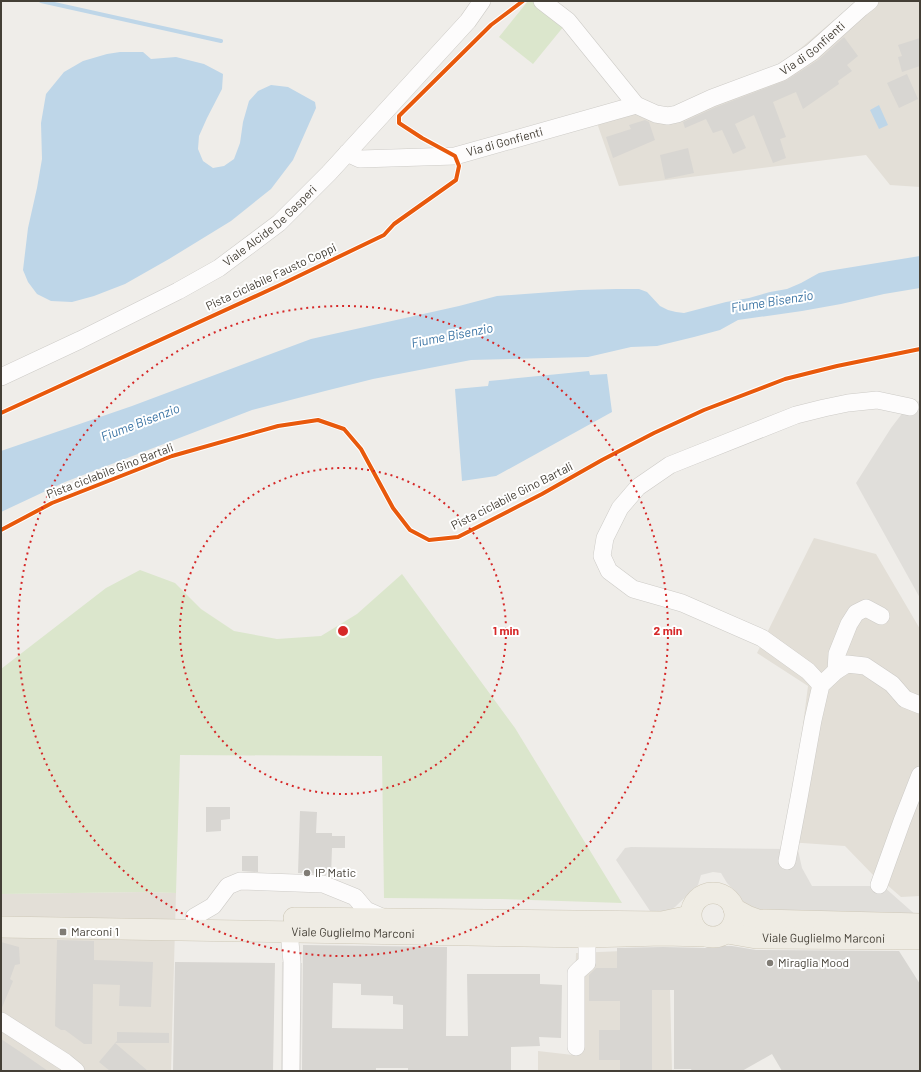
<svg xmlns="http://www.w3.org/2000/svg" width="921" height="1072" viewBox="0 0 921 1072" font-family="Barlow,sans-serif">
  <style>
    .residential { fill: #e3dfd7 }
    .green { fill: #dbe6cc }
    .parking { fill: #e0deda }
    .water { fill: #bed6e8 }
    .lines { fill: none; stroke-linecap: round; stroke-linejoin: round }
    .stream { stroke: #bed6e8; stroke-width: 4 }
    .building { fill: #d8d6d2; fill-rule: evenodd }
    .minor-casing { stroke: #cdcbc7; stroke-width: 18 }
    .major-casing { stroke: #cfc9b9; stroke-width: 22 }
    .minor { stroke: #fdfcfc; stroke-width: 17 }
    .major { stroke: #efece4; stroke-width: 21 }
    .cycleway-casing { stroke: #fff; stroke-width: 6 }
    .cycleway { stroke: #e8590c; stroke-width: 4 }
    .ring { fill: none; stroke: #d62828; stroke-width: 2; stroke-dasharray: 2 4 }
    .poi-dot { fill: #807c75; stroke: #fff; stroke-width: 1.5 }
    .labels { text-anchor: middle; stroke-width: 4; stroke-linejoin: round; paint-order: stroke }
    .street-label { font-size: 12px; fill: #443f36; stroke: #fff }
    .poi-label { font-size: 12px; fill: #443f36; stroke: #fff; text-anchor: start }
    .water-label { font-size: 13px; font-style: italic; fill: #3b74a4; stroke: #fff }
    .centre { fill: #d62828; stroke: #fff; stroke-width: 2 }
    .ring-label { font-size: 12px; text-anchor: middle; font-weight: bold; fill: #d62828; stroke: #fff; stroke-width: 4; stroke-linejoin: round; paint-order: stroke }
  </style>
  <rect width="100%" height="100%" fill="#efede9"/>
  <!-- residential -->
  <path class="residential" d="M863,1H920V187L890,185L866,155L619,186L597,123L635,113L671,108L782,64L834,20Z
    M814,538L876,554L920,629V896L901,897L886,884L875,877L845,846L788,842L808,686L757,653Z
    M145,892L176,893L171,1071H1V894Z
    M669,949L672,1071H538V1051L573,1055L576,953Z"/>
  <!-- green -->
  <path class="green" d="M528,1H534L564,26L533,64L499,37Z
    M140,570L175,583L201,609L234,631L277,639L321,636L357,614L402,574L515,728L622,903L500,899L384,898L382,756L180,755L176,893L145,892L1,894V669L106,588Z"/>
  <!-- parking -->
  <path class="parking" d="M920,401V598L856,483L891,428L904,411L916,402Z
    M631,847L789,849L798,850L802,868L812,886H883L918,917L769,915L748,908L740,897L727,883L721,873L713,872L701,875L698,885L675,907L667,912L650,911L616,860L625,848Z
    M282,962L302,963L301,1071H281Z"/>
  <!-- water -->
  <path class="water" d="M120,52H143L151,59L176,57L204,64L223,74L222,89L207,118L199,136L198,149L203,161L213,168L224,166L234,159L240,143L243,122L249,101L258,91L271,85L288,87L315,102L316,108L293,160L271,189L231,221L169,259L125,284L94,296L72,302L51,301L37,294L28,282L23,270L28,228L37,188L42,159L41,123L46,94L64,72L83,61L107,54Z
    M879,105L888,125L879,129L870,110Z
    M920,256V288L884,294L841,304L802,311L738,320L720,330L694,337L657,346L631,347L588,357L471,360L373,379L325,391L252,410L65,482L1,512V451L132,406L311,339L459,306L497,296L579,290L616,289H639L647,292L660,306L668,310L676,312L684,313L726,302L749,298L770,292L787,289L801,283L819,273L828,271Z
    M589,371L590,375L607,374L612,412L496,476L462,481L455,389L488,386L489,381Z"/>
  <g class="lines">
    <!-- stream -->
    <path class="stream" d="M41,1L221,41"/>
  </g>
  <!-- building -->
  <path class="building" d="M844,37L858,56L847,65L852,71L838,81L839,84L803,109L796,92L773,102L786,137L780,139L786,158L773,163L754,115L735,124L746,148L733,154L722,130L713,133L706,119L685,128L683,122L716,107L787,80L818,60Z
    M920,38V66L902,72L898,57L902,56L898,45Z
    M907,74L918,99L899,108L887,83Z
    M645,120L649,122L655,140L613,158L606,137L631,129L629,125Z
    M688,148L694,173L665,179L660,155Z
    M206,807H230V819L221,820V831L206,832Z
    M300,811L317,812L316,833H332V836H345V848H332L331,876L323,874L298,873Z
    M242,856H258V872L242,871Z
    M57,940L94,941V960L153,962L151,1007L119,1006L120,985L93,984L92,1044H84L65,1030H61L55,1026Z
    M1,942L19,947L20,964L15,965L10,979L13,981L1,1010Z
    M303,945L447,947L446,1036H468L467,974H540V984L562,985L561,1038L539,1037L540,1046L511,1047V1071H408V1068H376V1071H302ZM333,983L361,984V995L393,996V1004L403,1005V1029L332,1028Z
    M711,946H732L756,950L899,951L920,984V1071H782L772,1054L742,1071H692L691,1069H674V990H652V1071H620V1060H599V1030H620V1001H589V975L596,968H617V948L663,947L705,948Z
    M175,962L275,963L273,1071H173Z
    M117,1032L169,1033V1043H115L117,1041Z
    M1,1039L22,1053L48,1071H1Z
    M115,1043L148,1071H110L99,1062Z"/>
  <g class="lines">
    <!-- minor casing -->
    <g class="minor-casing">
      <g id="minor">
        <path id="s1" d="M542,1L568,21L636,105L656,114L668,116L677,114L712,98L782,72L812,52L861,8L870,1"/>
        <path id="s2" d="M347,153L360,159L455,156L636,105"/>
        <path id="s3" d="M1,377L80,340L178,291L219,268L279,223L329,173L468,21L482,1"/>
        <path d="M836,671L837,654L849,624L856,613L866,608L881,616"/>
        <path d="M821,685L808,671L762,638L682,603L633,589L609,571L602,556L605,538L620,508L638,487L670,465L796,415L824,408L848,403L877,400L910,407"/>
        <path d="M787,861L799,798L813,720L821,685L836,671L847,664L865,666L892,684L905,699L920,705"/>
        <path d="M879,885L902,821L920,775"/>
        <path d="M194,917L213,906L228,886L240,881L323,884L355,897L366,910L384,918"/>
        <path d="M289,932L292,962L291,1071"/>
        <path d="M1,1021L65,1062L76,1071"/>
        <path d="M576,1047V973L579,970L587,963V937"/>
      </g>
    </g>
    <!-- major casing -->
    <g class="major-casing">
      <g id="major">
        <circle cx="713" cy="915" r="22"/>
        <path d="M734,909L747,916L758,920L920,924"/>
        <path d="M294,918L662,922L690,916"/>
        <path id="s4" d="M1,927L587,937L663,935L705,936"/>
        <path id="s5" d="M727,933L756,938L920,939"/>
      </g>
    </g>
    <!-- minor -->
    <use href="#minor" class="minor"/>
    <!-- major -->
    <use href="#major" class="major"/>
    <!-- cycleway casing -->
    <g class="cycleway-casing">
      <path id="cycleway" d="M1,413L280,285L384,235L394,224L456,180L459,166L455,156L422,138L399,123V116L491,25L523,1
        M1,530L52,503L172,456L278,426L318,420L344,429L361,449L393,508L410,530L429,540L458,537L542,494L602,460L654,433L704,410L785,379L837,366L920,349"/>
    </g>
    <!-- cycleway -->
    <use href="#cycleway" class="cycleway"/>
  </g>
  <!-- distance rings -->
  <g class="ring">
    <circle cx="343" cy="631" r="163"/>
    <circle cx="343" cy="631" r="325"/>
  </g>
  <!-- markers -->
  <g class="poi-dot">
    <circle cx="307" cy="873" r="4"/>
    <rect x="59" y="928" width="8" height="8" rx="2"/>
    <circle cx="770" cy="963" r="4"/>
  </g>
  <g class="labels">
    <!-- street labels -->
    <g class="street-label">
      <text dy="4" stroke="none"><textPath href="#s1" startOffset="336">Via di Gonfienti</textPath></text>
      <text dy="4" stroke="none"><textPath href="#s2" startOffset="161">Via di Gonfienti</textPath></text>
      <text dy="4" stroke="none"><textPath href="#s3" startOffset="310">Viale Alcide De Gasperi</textPath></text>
      <text transform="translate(271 277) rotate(-25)" y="4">Pista ciclabile Fausto Coppi</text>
      <text transform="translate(110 471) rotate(-21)" y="4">Pista ciclabile Gino Bartali</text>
      <text transform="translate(512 496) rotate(-27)" y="4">Pista ciclabile Gino Bartali</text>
      <text dy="4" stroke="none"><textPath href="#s4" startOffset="352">Viale Guglielmo Marconi</textPath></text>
      <text dy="4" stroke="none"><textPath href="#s5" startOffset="97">Viale Guglielmo Marconi</textPath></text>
    </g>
    <!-- poi labels -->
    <g class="poi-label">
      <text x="315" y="877">IP Matic</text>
      <text x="71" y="936">Marconi 1</text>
      <text x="778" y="967">Miraglia Mood</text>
    </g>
    <!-- water labels -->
    <g class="water-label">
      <text transform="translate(772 301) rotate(-9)" y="5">Fiume Bisenzio</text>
      <text transform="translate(452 335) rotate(-11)" y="5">Fiume Bisenzio</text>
      <text transform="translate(140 422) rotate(-21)" y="5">Fiume Bisenzio</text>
    </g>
  </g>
  <circle cx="343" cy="631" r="6" class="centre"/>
  <g class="ring-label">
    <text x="506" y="635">1 min</text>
    <text x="668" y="635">2 min</text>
  </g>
  <!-- border -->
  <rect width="921" height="1072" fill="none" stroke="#443f36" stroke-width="4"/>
</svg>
